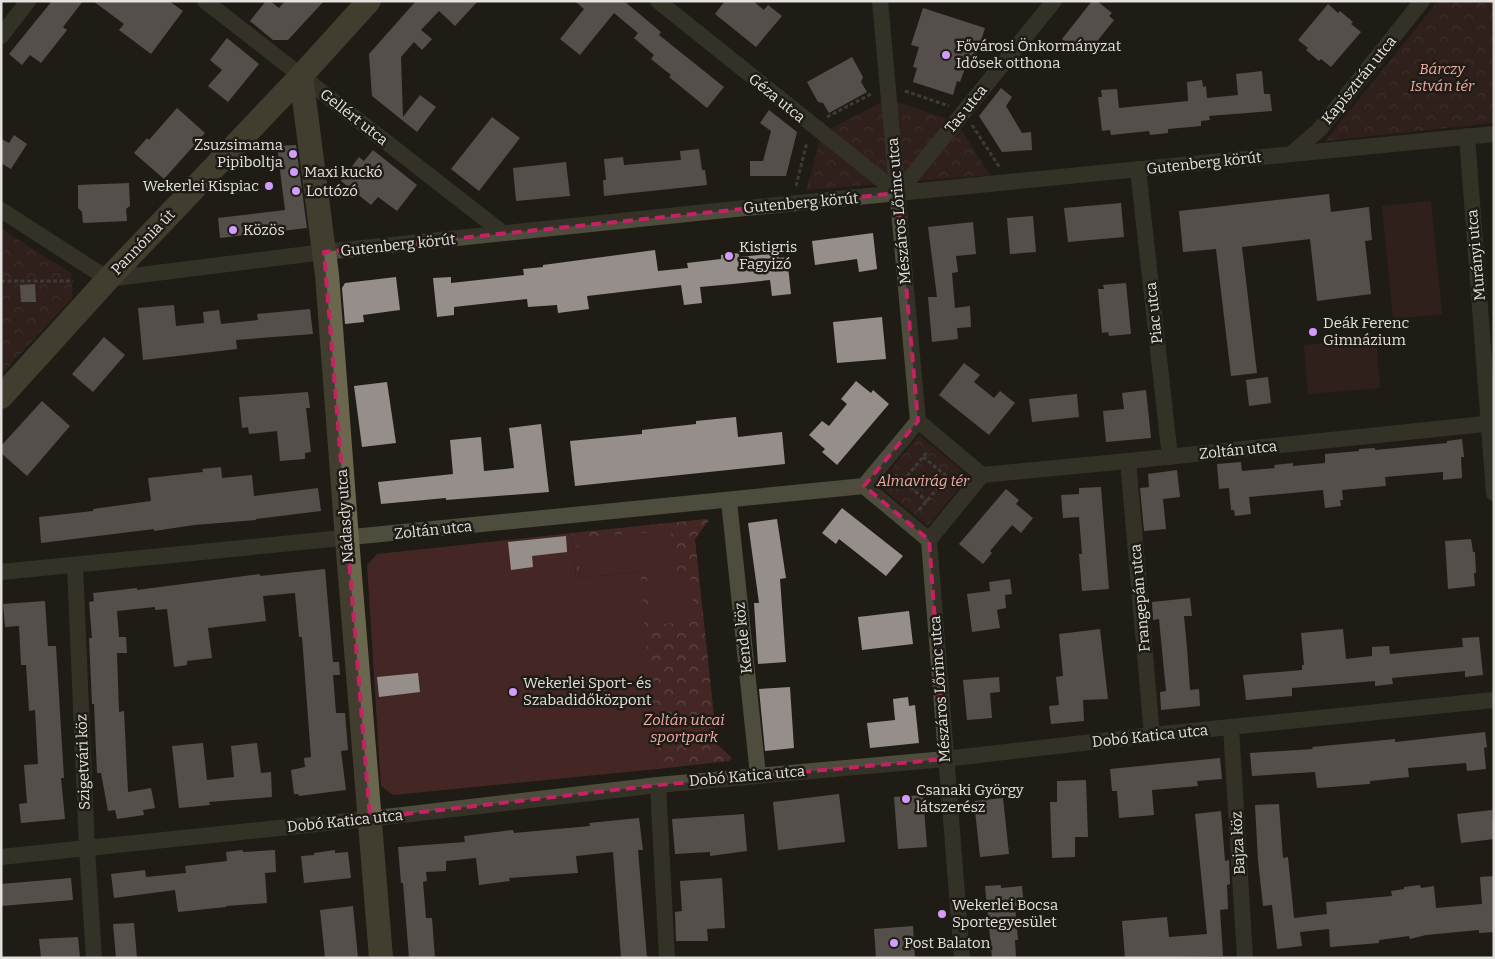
<svg xmlns="http://www.w3.org/2000/svg" width="1495" height="959" viewBox="0 0 1495 959" font-family="Bitter,serif">
  <style>
    .park { fill: url(#park-crowns) }
    .pitch { fill: #442725 }
    .building { fill: #968e8a }
    .lines { fill: none; stroke-linecap: round; stroke-linejoin: round }
    .path { stroke: #65625d; stroke-width: 3; stroke-dasharray: 4 2.5; stroke-linecap: butt }
    .street { stroke: #4e4c3d; stroke-width: 16 }
    .secondary { stroke: #6b674e; stroke-width: 24 }
    .marked { fill: none; stroke: #c42262; stroke-width: 4; stroke-dasharray: 10 6; stroke-linejoin: round }
    .poi-dot { fill: #d39cfc; stroke: #1f1c16; stroke-width: 2 }
    .labels { text-anchor: middle; stroke-width: 5; stroke-linejoin: round; paint-order: stroke }
    .poi-label { font-size: 15px; fill: #e4e1de; stroke: #1f1c16; text-anchor: start }
    .park-label { font-size: 15px; font-style: italic; fill: #f3aba4; stroke: #1f1c16 }
    .street-label { font-size: 15px; fill: #e4e1de; stroke: #1f1c16 }
  </style>
  <defs>
    <pattern id="park-crowns" width="20" height="18" patternUnits="userSpaceOnUse" patternTransform="scale(1.25)"><rect width="20" height="18" fill="#442725"/><path d="M2 6a3 3 0 1 1 6 0M12 15a3 3 0 1 1 6 0" fill="none" stroke="#5f4644"/></pattern>
  </defs>
  <rect width="100%" height="100%" fill="#1f1c16"/>
  <!-- park -->
  <path class="park" d="M1438,1H1494V123L1325,141Z
    M888,99L956,122L990,175L806,190L822,133Z
    M1,229L71,273L73,297L1,375Z
    M919,435L969,476L928,526L878,485Z
    M706,519L709,520L695,539L717,744L732,758L729,761L657,769L639,572L576,578L572,533Z"/>
  <!-- pitch -->
  <path class="pitch" d="M1431,201L1442,314L1393,319L1382,206Z
    M1376,339L1380,388L1308,394L1304,345Z
    M671,531L674,569L580,576L577,537Z
    M572,533L576,578L640,572L657,769L393,795L381,786L367,565L377,554Z
    M690,572L695,621L651,625L647,576Z"/>
  <!-- building -->
  <path class="building" d="M52,1H83L63,27L67,30L41,63L30,55L22,65L9,54Z
    M93,1H169L183,11L151,54L119,30L124,24Z
    M266,1H270L279,8L285,1H324L288,40H273L250,21Z
    M416,1H478L455,26L439,11L421,30L432,39L422,50L414,42L401,57L403,117L420,95L436,107L417,132L372,96L369,54Z
    M575,1H624L661,32L659,35L724,87L707,108L669,77L671,75L651,59L654,55L634,38L638,33L614,13L580,55L560,39L584,9Z
    M725,1H753L764,10L768,5L782,16L756,47L715,14Z
    M1092,1H1097L1112,13L1109,16L1114,20L1087,54L1082,50L1080,54L1062,39Z
    M1328,4L1338,13L1340,11L1353,22L1351,24L1361,32L1331,67L1321,59L1319,61L1306,50L1308,48L1298,40Z
    M923,8L985,28L973,65L967,63L960,82L957,81L953,95L913,82L917,68L913,67L919,47L911,45Z
    M227,38L259,64L228,102L208,86L222,70L210,60Z
    M852,57L863,77L861,82L867,92L829,113L823,103L818,102L807,82Z
    M1262,71L1264,94H1270L1272,111L1209,116L1210,120L1201,121V126L1168,129V133L1150,135L1149,131L1111,135L1110,130L1102,131L1098,97H1102L1101,90L1117,89L1119,108L1188,101L1187,82L1202,80L1203,87L1206,86L1207,98L1238,95L1236,74Z
    M1001,88L1012,97L1006,106L1022,133L1031,132L1032,150L1002,152L979,116Z
    M177,108L205,133L164,179L134,153L147,138L149,140Z
    M769,110L797,132L786,176H750V161H763L771,131L760,123Z
    M492,117L520,138L479,191L451,169Z
    M14,135L27,144L11,169L1,163V139L9,143Z
    M296,145L307,228L220,238L218,218L285,210L277,146Z
    M699,149L702,170H705L707,185L604,196L603,180H606L604,159L623,157L624,165L681,160L680,151Z
    M373,150L417,185L397,211L378,197L371,205L341,181L359,157L364,161Z
    M566,162L570,196L516,201L513,168Z
    M129,183L130,206L126,209L127,221L83,223L82,212L78,208V185Z
    M1329,194L1331,212L1369,207L1372,240L1365,241L1371,294L1317,301L1310,239L1242,247L1257,373L1231,376L1216,249L1183,252L1179,211Z
    M1121,203L1124,237L1068,242L1064,208Z
    M1033,216L1036,252L1010,254L1007,218Z
    M973,222L976,254L956,256L958,272L952,273L955,308L970,306L971,327L957,328L958,339L932,342L928,297H937L928,227Z
    M873,233L877,269L859,272L857,259L815,265L812,241Z
    M655,250L658,271L688,268L687,263L721,259V255L739,253V257L778,253L779,258L787,257L791,294L772,296L770,280L733,284L700,287L702,303L684,305L681,285L587,296L589,309L558,313L557,305L528,307L527,299L454,307V315L437,317L433,278L451,277V283L524,275L523,269L543,267V265Z
    M396,277L400,310L363,315L364,322L345,324L342,288L345,283Z
    M1126,283L1131,334L1109,336L1108,332L1102,333L1098,289H1104L1103,285Z
    M35,284L36,302H21L20,285Z
    M174,305L176,326L204,323L203,312L219,310L221,324L258,320L257,314L310,309L313,334L236,340L237,349L143,360L138,308Z
    M882,317L886,359L837,363L833,322Z
    M104,337L125,355L93,392L72,374Z
    M964,363L980,375L974,382L994,398L1000,391L1015,403L989,435L939,395Z
    M1268,377L1271,403L1249,406L1246,380Z
    M856,381L871,393L873,390L889,404L837,465L822,452L825,449L809,435L822,421L829,426L847,404L841,399Z
    M387,382L396,443L362,447L354,386Z
    M1146,390L1151,438L1106,442L1103,411L1124,409L1122,393Z
    M308,392L310,408H306L311,452L305,453V459L280,461L277,431L249,434L248,427L242,428L239,397Z
    M1077,394L1079,417L1032,422L1029,399Z
    M42,401L70,426L27,476L1,453V446Z
    M736,417L738,437L782,432L785,464L575,486L570,441L642,434V430L696,424V421Z
    M541,424L549,492L446,500V498L381,504L378,482L453,474L450,440L481,437L484,471L514,468L509,428Z
    M1462,439L1464,457H1461L1462,478L1443,480V472L1385,477L1386,486L1342,490L1343,500H1340L1341,506L1325,508L1323,490L1249,497L1251,514L1235,516L1234,510H1231L1229,488L1219,489L1217,464L1241,462L1242,471L1275,468L1274,465L1293,463V466L1325,463V454L1359,451V449L1375,448V450L1447,443V441Z
    M221,467L222,478L252,475L254,496L318,488L321,511L256,519V520L194,525L154,531V529L41,543L39,517L93,511V509L151,501L148,478L203,472L202,469Z
    M1177,470L1180,497L1163,499L1166,529L1144,531L1140,488L1149,487L1148,474Z
    M1101,487L1109,589L1082,591L1079,554H1082L1079,517L1063,518L1061,495L1079,494V488Z
    M1006,489L1019,500L1016,504L1033,518L1021,533L1012,525L990,551L992,553L983,564L959,544Z
    M842,508L903,556L886,576L839,539L836,544L822,533Z
    M777,519L786,578L780,579L786,662L758,664L754,603H759L748,523Z
    M566,536L567,552L532,556L533,567L511,570L508,542Z
    M1471,539L1473,552H1475L1476,573H1474L1475,586L1448,589L1445,541Z
    M325,569L333,662H339L340,675H333L336,713H345L348,750L341,751L346,790L299,796L298,794H294L291,770L305,767L304,758L311,757L302,637H299L295,593L263,596L266,621L208,628L212,658L187,661V665L174,667L167,609L155,610V607L117,611L119,637H126L127,653H117L119,712L124,711L128,792L151,788L155,808L143,810L144,815L117,819L115,810L108,811L101,773H97L94,704H92L89,638H92L89,602L94,601L93,593L137,588V590L260,574V576Z
    M1010,579L1012,594L1005,595L1006,608L997,610L1000,628L972,632L967,594L990,591L989,582Z
    M1190,598L1192,616H1184L1187,648L1190,690L1199,689L1200,706L1161,710L1160,692L1166,691L1159,619L1153,620L1152,602Z
    M45,601L48,646H56L64,778H61L65,819L21,823L19,804L27,803L24,765L38,764L35,710L29,711L26,665H21L19,626L5,627L3,604Z
    M909,611L913,644L862,650L858,617Z
    M1100,629L1108,699L1083,700L1084,721L1051,724L1049,706L1059,705L1056,677L1063,676L1059,634Z
    M1343,629L1346,659L1372,656V647L1389,646L1390,654L1421,651L1463,647L1462,638L1479,637L1483,675L1465,677V671L1392,678L1393,684L1375,686V681L1292,688V696L1246,700L1243,675L1302,670V665H1304L1301,633Z
    M418,673L420,692L379,697L377,677Z
    M999,677L1000,692L990,693L992,718L967,720L963,680Z
    M790,687L794,748L765,751L759,689Z
    M908,697L909,706L915,705L919,743L870,748L867,723L895,720L893,699Z
    M1485,732L1487,747L1484,748L1486,769L1467,771L1466,763L1408,768L1409,777L1370,781V784L1317,788L1315,772L1252,776L1250,753L1313,749L1312,747L1365,742L1395,739V742Z
    M203,743L207,780L234,777L231,746L257,743L261,773L271,772L272,797L209,802L210,805L179,808L172,746Z
    M1220,758L1222,779L1197,781L1198,786L1152,790L1154,815L1119,818L1117,791H1112L1110,769Z
    M1086,780L1088,837H1075V857L1052,858L1050,802H1057V781Z
    M839,794L845,842L778,850L773,802Z
    M923,795L927,847L898,849L894,797Z
    M1003,798L1009,854L980,857L974,801Z
    M1279,804L1283,858L1288,857L1294,918L1327,914L1326,902L1392,896L1391,891L1404,889V887L1420,885L1421,888L1434,886L1436,908L1482,904L1480,877L1494,876V932L1479,933V930L1426,935L1410,939L1409,936L1379,940V943L1330,947L1329,929L1300,932L1302,946L1277,949L1272,905L1263,906L1258,860L1255,805Z
    M1492,810L1494,839L1461,843L1457,814Z
    M1221,811L1225,861L1229,860L1230,884L1227,885L1228,909L1220,910L1223,956L1125,958L1122,921L1167,917L1169,937L1207,934L1195,814Z
    M744,814L747,851L710,856V852L675,854L672,819Z
    M639,818L643,850H638L647,958H621L613,852L576,856L578,873L509,878L510,881L479,885L476,858L446,861V871L426,872L427,881L423,882L426,918H432L435,958H409L403,883H401L398,847L465,842L464,836L513,830L514,833L590,826L589,823Z
    M243,850V852L275,850L276,872L265,873L267,903L226,906V907L178,912L175,890L114,898L111,874L145,870L146,877L186,873L185,866L227,861L226,852Z
    M335,850V853L348,852L351,878L304,883L301,856L314,855V853Z
    M71,878L73,900L1,906V884Z
    M722,878L725,928L707,929L708,941H676L675,912L682,911L680,881Z
    M1001,885V888L1022,886L1024,906H1015L1018,940H1015L1016,958H992L985,886Z
    M353,906L358,958H325L320,910Z
    M134,923L137,958H116L113,924Z
    M913,926L915,958H876L874,929Z
    M78,937L80,958H41L39,939Z"/>
  <g class="lines">
    <!-- path -->
    <path class="path" d="M905,91L949,106
      M827,117L871,94
      M972,125L1000,168
      M796,186L807,142
      M1,281H73
      M923,457L955,483
      M895,475L927,501
      M903,481L928,451
      M919,510L947,477"/>
    <!-- street -->
    <path class="street" d="M205,1L503,233
      M658,1L898,193
      M880,1L918,421
      M1,36L28,1
      M1467,136L1494,493
      M1291,154L1319,130L1422,1
      M1138,169L1170,457
      M898,193L1054,1
      M1,210L108,279L324,252L716,211L1494,134
      M918,421L982,475L929,540L864,486Z
      M1128,461L1152,735
      M982,475L1128,461L1494,423
      M729,501L758,775
      M929,540L962,958
      M75,566L87,849L94,958
      M1,572L864,486
      M1231,727L1245,958
      M658,785L667,958
      M1,857L394,816L658,785L945,759L1152,735L1494,700"/>
    <!-- secondary -->
    <path class="secondary" d="M301,76L327,275L347,539L381,958
      M1,397L108,279L301,76L369,1"/>
  </g>
  <!-- marked area -->
  <path d="M0 0H1495V959H0ZM898,193L918,421L864,486L929,540L945,759L658,785L370,818L324,252Z" fill="#1f1c16" fill-opacity=".55" fill-rule="evenodd"/>
  <path class="marked" d="M898,193L918,421L864,486L929,540L945,759L658,785L370,818L324,252Z"/>
  <!-- markers -->
  <g class="poi-dot">
    <circle cx="946" cy="55" r="5"/>
    <circle cx="293" cy="154" r="5"/>
    <circle cx="294" cy="172" r="5"/>
    <circle cx="269" cy="186" r="5"/>
    <circle cx="296" cy="191" r="5"/>
    <circle cx="233" cy="230" r="5"/>
    <circle cx="729" cy="256" r="5"/>
    <circle cx="1313" cy="332" r="5"/>
    <circle cx="513" cy="692" r="5"/>
    <circle cx="906" cy="799" r="5"/>
    <circle cx="942" cy="914" r="5"/>
    <circle cx="894" cy="943" r="5"/>
  </g>
  <g class="labels">
    <!-- poi labels -->
    <g class="poi-label">
      <text x="956" y="51">Fővárosi Önkormányzat<tspan x="956" dy="17">Idősek otthona</tspan></text>
      <text x="283" y="150" text-anchor="end">Zsuzsimama<tspan x="283" dy="17">Pipiboltja</tspan></text>
      <text x="304" y="177">Maxi kuckó</text>
      <text x="259" y="191" text-anchor="end">Wekerlei Kispiac</text>
      <text x="306" y="196">Lottózó</text>
      <text x="243" y="235">Közös</text>
      <text x="739" y="252">Kistigris<tspan x="739" dy="17">Fagyizó</tspan></text>
      <text x="1323" y="328">Deák Ferenc<tspan x="1323" dy="17">Gimnázium</tspan></text>
      <text x="523" y="688">Wekerlei Sport- és<tspan x="523" dy="17">Szabadidőközpont</tspan></text>
      <text x="916" y="795">Csanaki György<tspan x="916" dy="17">látszerész</tspan></text>
      <text x="952" y="910">Wekerlei Bocsa<tspan x="952" dy="17">Sportegyesület</tspan></text>
      <text x="904" y="948">Post Balaton</text>
    </g>
    <!-- park labels -->
    <g class="park-label">
      <text x="1442" y="74">Bárczy<tspan x="1442" dy="17">István tér</tspan></text>
      <text x="923" y="486">Almavirág tér</text>
      <text x="684" y="725">Zoltán utcai<tspan x="684" dy="17">sportpark</tspan></text>
    </g>
    <!-- street labels -->
    <g class="street-label">
      <text transform="translate(1359 80) rotate(-51)" y="5">Kapisztrán utca</text>
      <text transform="translate(777 98) rotate(39)" y="5">Géza utca</text>
      <text transform="translate(966 109) rotate(-51)" y="5">Tas utca</text>
      <text transform="translate(354 117) rotate(38)" y="5">Gellért utca</text>
      <text transform="translate(1204 163) rotate(-6)" y="5">Gutenberg körút</text>
      <text transform="translate(801 203) rotate(-5)" y="5">Gutenberg körút</text>
      <text transform="translate(899 211) rotate(-95)" y="5">Mészáros Lőrinc utca</text>
      <text transform="translate(143 242) rotate(-46)" y="5">Pannónia út</text>
      <text transform="translate(398 245) rotate(-6)" y="5">Gutenberg körút</text>
      <text transform="translate(1476 255) rotate(-95)" y="5">Murányi utca</text>
      <text transform="translate(1154 313) rotate(-96)" y="5">Piac utca</text>
      <text transform="translate(1238 450) rotate(-6)" y="5">Zoltán utca</text>
      <text transform="translate(345 516) rotate(-94)" y="5">Nádasdy utca</text>
      <text transform="translate(433 530) rotate(-6)" y="5">Zoltán utca</text>
      <text transform="translate(1140 598) rotate(-95)" y="5">Frangepán utca</text>
      <text transform="translate(743 638) rotate(-96)" y="5">Kende köz</text>
      <text transform="translate(940 689) rotate(-94)" y="5">Mészáros Lőrinc utca</text>
      <text transform="translate(1150 736) rotate(-6)" y="5">Dobó Katica utca</text>
      <text transform="translate(83 762) rotate(-92)" y="5">Szigetvári köz</text>
      <text transform="translate(747 776) rotate(-5)" y="5">Dobó Katica utca</text>
      <text transform="translate(345 821) rotate(-6)" y="5">Dobó Katica utca</text>
      <text transform="translate(1238 843) rotate(-93)" y="5">Bajza köz</text>
    </g>
  </g>
  <!-- border -->
  <rect width="1495" height="959" fill="none" stroke="#e4e1de" stroke-width="5"/>
</svg>
